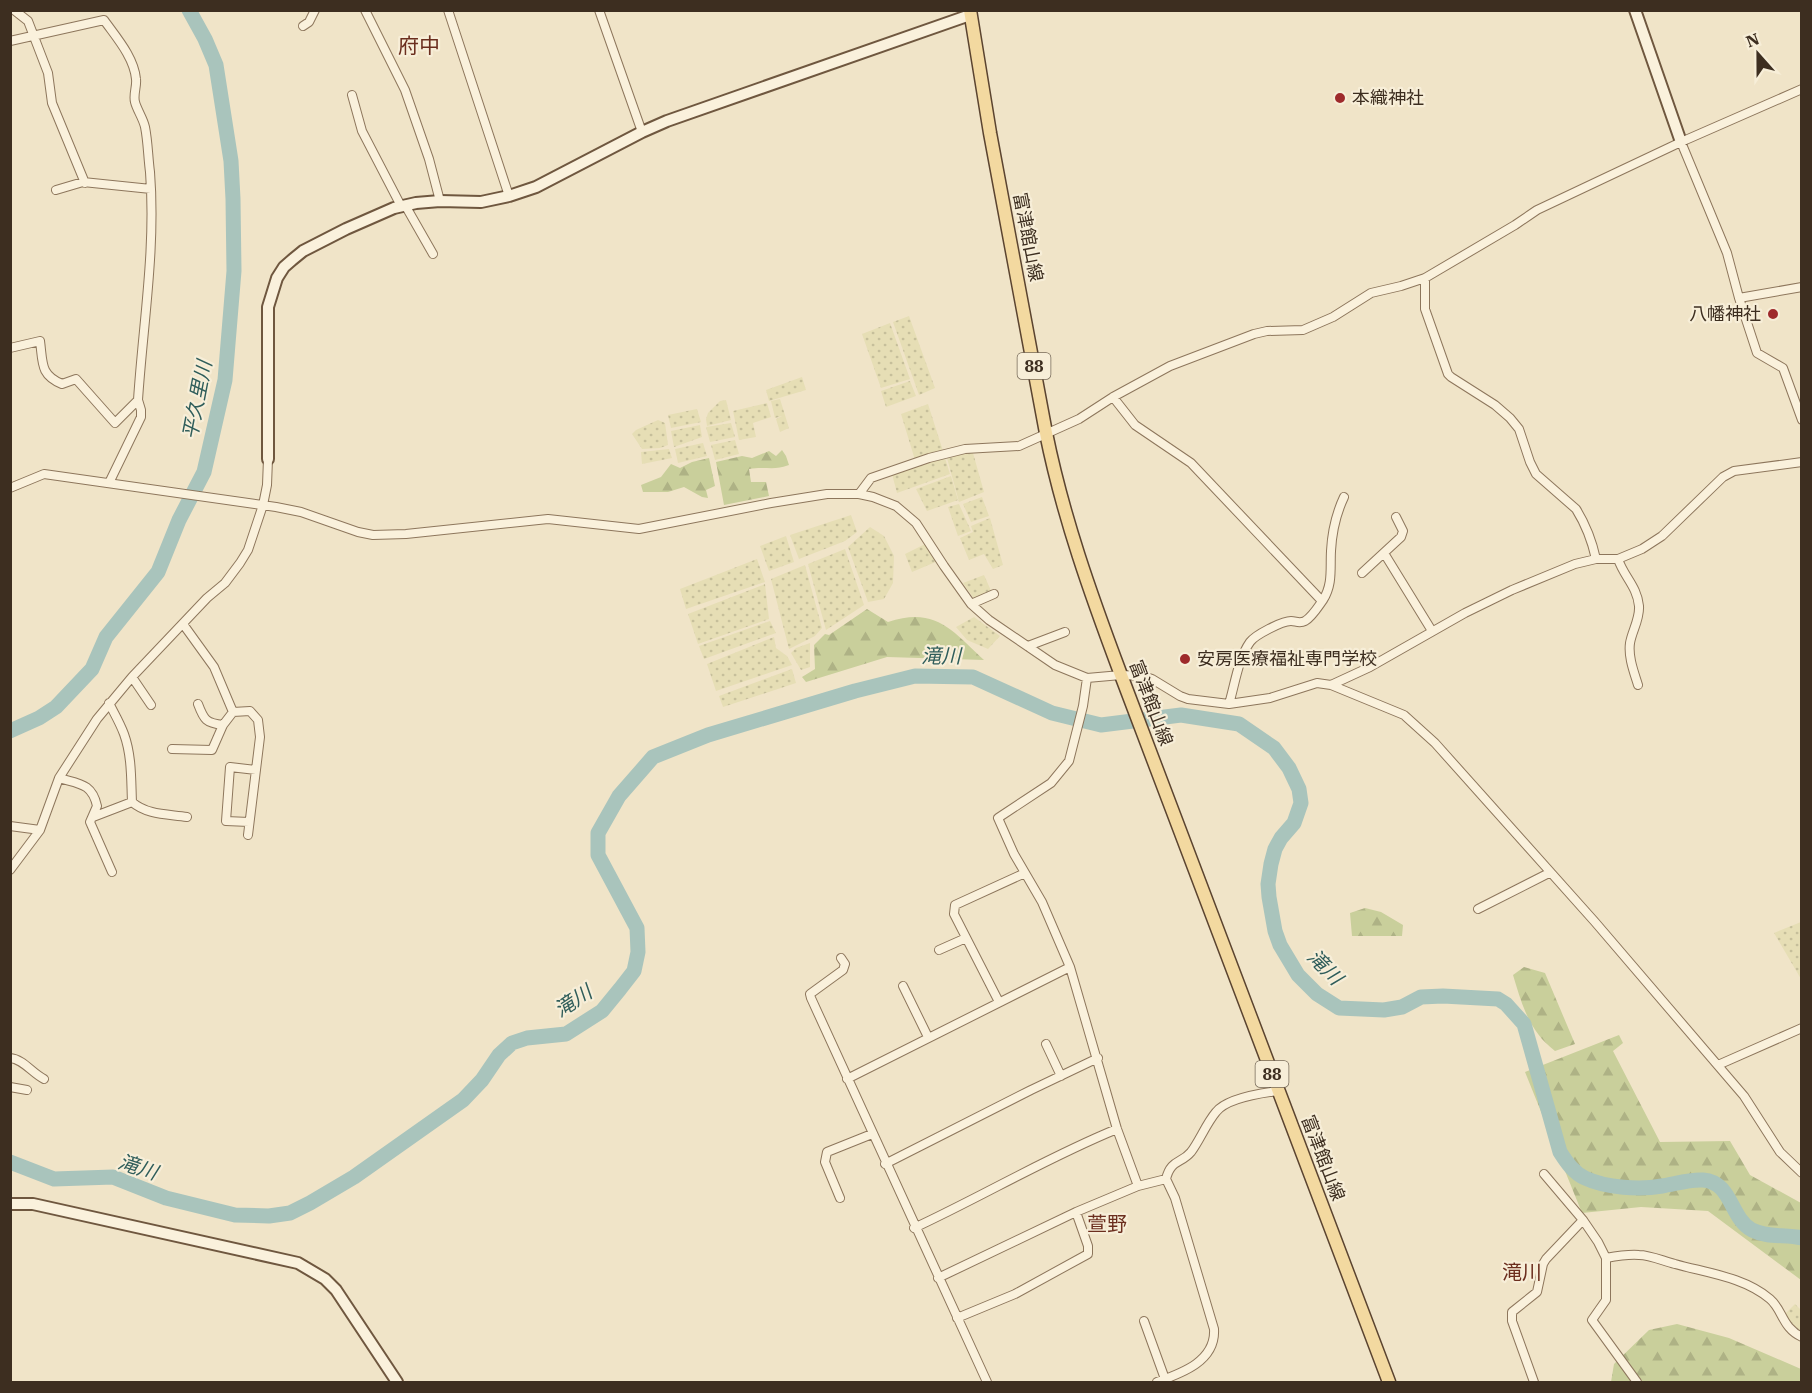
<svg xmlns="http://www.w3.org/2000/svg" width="1812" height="1393" viewBox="0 0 1812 1393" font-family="'IBM Plex Serif','Noto Sans JP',serif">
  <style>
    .farmland { fill: url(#farmland-dots) }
    .forest { fill: url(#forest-firs) }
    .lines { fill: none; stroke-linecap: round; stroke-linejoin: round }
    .river { stroke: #a9c4bc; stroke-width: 15 }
    .street-casing { stroke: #8d765c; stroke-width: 10 }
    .secondary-casing { stroke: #6f573f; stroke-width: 14 }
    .primary-casing { stroke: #5b4430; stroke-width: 15 }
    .street { stroke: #faf1dc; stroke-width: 8 }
    .secondary { stroke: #faf1dc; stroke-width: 10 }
    .primary { stroke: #f3d9a0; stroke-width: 12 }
    .poi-dot { fill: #9e2a2b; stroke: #f7eed8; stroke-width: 2 }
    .labels { text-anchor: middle; stroke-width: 4.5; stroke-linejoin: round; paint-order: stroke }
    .shield { fill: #f7eed8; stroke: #756857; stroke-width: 1.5 }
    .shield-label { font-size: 16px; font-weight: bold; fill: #3d2e20 }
    .poi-label { font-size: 18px; fill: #3d2e20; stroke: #f7eed8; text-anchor: start }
    .street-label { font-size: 18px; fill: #3d2e20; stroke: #f7eed8 }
    .water-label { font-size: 20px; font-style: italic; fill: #2f5d5a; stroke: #f7eed8 }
    .neighbourhood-label { font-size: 20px; fill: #6b2e1e; stroke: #f7eed8 }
    .quarter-label { font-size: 21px; fill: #6b2e1e; stroke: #f7eed8 }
  </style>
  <defs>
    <pattern id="farmland-dots" width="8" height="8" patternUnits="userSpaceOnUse" patternTransform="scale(1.5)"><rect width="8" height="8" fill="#e6deb5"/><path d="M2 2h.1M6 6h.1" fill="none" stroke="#c6bf9b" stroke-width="1.8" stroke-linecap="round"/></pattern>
    <pattern id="forest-firs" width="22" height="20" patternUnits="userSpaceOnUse" patternTransform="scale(1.5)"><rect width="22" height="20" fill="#c9cf9b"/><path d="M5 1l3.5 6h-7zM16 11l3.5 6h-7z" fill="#aeb285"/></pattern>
  </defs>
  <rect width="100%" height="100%" fill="#f0e4c8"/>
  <!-- farmland -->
  <path class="farmland" d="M909,316L935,388L919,395L893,322Z
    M890,323L910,379L881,388L862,334Z
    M802,377L806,390L769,401L766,390Z
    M910,381L916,396L886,407L881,391Z
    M780,399L789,428L780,432L776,419L782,416L775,418L771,401Z
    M726,400L731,420L707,426L706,419L708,413L720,401Z
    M767,403L771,417L753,423L756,437L739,440L733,411Z
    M928,404L943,451L915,460L901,414Z
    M697,409L701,422L671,428L668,415Z
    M658,420L665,423L668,445L660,448L642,449L632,434L636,430Z
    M731,423L735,437L710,442L706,427Z
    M700,425L702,437L674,447L671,431Z
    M735,440L739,454L715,460L711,445Z
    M703,443L707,456L678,463L675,449Z
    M669,449L672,458L642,464L641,452Z
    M961,453H973L984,492L959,502L947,458Z
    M945,458L950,474L897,493L892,474Z
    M951,476L958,500L927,511L916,489Z
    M982,497L989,516L971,522L963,504Z
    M959,504L971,531L958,536L948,507Z
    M851,515L857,532L845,541L799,559L790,535Z
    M990,518L1003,565L993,569L984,554L969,560L960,538L973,532L971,526Z
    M870,527L884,536L894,556L893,583L884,599L868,602L848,547Z
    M786,536L794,562L769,571L760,546Z
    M927,543L938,561L912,572L905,554Z
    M845,549L864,605L826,630L808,564Z
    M757,559L765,582L686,609L680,589Z
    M805,565L822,628L815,636L789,649L771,579Z
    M984,575L992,593L975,600L963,583Z
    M765,584L769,619L698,644L688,614Z
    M974,617L1000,636L988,649L967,640L956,627Z
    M770,621L776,633L704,659L699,646Z
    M774,637L776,648L787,656L792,665L716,691L707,664Z
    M810,643V667L801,670L791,653L796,648Z
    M792,669L796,683L723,707L719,696Z
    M1801,922V979L1774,933Z
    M1795,1304L1801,1310V1335L1784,1315Z"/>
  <!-- forest -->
  <path class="forest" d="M782,450L786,456L789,465C774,471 765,466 749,469L751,482H766L769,496L724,505L716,462L742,456L752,458L769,451L776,456Z
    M709,458L715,486L706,490L708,498L702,497L684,487L668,492H643L641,485L661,477L671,464L680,468L692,462Z
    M867,609L888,622C935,606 952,630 984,660L887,657L806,682L802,677L815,669L814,645L825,634L829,635Z
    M1365,908L1381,912L1403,925L1402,936H1352L1350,913Z
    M1524,967L1545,973L1575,1044L1555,1051C1529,1031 1522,1005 1513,975Z
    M1619,1035L1623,1043L1613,1051L1660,1142L1730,1141L1750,1175L1801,1203V1280L1708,1211L1641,1207L1582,1213L1525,1072Z
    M1677,1324L1729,1338L1801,1369V1382H1611L1614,1364L1649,1330Z"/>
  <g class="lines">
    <!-- river -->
    <path class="river" d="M10,731L39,718L56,707L92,669L106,637L158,572L179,520L204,472L225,380L234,271L233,199L231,161L216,65L205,39L189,10
      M10,1162L54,1179L113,1177L166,1198L235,1215L269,1216L290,1213L310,1203L354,1177L463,1100L482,1080L499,1055L512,1043L527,1038L566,1034L602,1011L620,989L634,971L638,952L637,928L598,855V833L619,796L653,757L708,735L855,691L915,676L973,677L1052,713L1101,725L1181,715L1239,724L1274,748L1289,768L1299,789L1301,803L1294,823L1281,838L1275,849L1271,864L1268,884L1269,897L1275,931L1280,945L1298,975L1317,994L1339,1008L1384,1010L1402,1007L1421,997L1443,996L1498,999L1506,1004L1524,1024L1560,1152C1567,1163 1574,1173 1585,1178C1606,1188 1640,1190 1662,1186C1675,1184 1690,1179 1703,1180C1732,1182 1730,1218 1752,1230C1768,1238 1785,1234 1802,1238"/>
    <!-- street casing -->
    <g class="street-casing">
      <path id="street" d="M14,10L28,21L48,73L52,103L85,183
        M365,10L405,90L429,159L440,201
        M448,10L509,196
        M599,10L642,132
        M303,26L309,22L315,10
        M10,41L104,20C116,37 134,57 136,79C137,87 133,94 135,102C137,110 143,118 145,127C148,142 148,157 150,172C156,248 143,324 138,400L141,410V417L109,483
        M352,95L362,131L401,206
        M1681,142L1727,253L1739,298L1757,353L1783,368L1802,420
        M56,190L83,182L151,189
        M405,205L433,254
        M1425,278V309L1448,374L1451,377L1495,405L1510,418L1519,429L1530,462L1536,474L1576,509C1586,525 1592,541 1596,559
        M1739,298L1802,287
        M10,348L40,341C43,363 40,375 62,384L76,379L115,423L138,400
        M1113,397L1135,425L1191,463L1322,601
        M10,488L44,474L276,507L301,512L358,532L373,535L406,534L548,519L639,529L771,503L827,494H859L873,497L896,506L916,523L944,566L971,604L989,620L1055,665L1087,678L1121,675L1143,676L1152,679L1180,696L1188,699L1229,704L1270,698L1317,683L1331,685L1404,715L1435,743L1595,922L1732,1082L1744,1096L1780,1152L1802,1173
        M859,494L871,478L929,458L965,449L1019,446L1079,419L1113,397L1170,366L1254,334L1267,331L1303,330L1333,317L1371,293L1401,286L1425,278L1515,225L1537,210L1681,142L1802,89
        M1384,553L1432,631
        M1618,559C1624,577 1637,586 1639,606C1640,619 1632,631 1630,643C1628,657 1634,672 1638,685
        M1362,573L1401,537L1403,531L1396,517
        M971,604L994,594
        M183,624L214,667L233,712L250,711L258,720L260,737L248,835
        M1028,646L1065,632
        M132,677L151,705
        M1087,678L1083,706L1069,761L1051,783L998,818L1014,854L1042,902L1070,967L1117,1129L1138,1186
        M1331,685L1370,667L1465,613L1512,590L1575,564L1596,559H1618L1642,549L1662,536L1723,477L1734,471L1802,462
        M109,703C114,713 120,723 124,734C132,756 131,780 132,802
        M198,704C204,720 206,723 223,725
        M1229,704C1235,684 1238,659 1250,642C1255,635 1282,621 1291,621C1296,621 1299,624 1305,621C1312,617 1318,607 1323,600C1333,584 1330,569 1331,551C1332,532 1336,514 1344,497
        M172,749L212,750L223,725L233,712
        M59,778C79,784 92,783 97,806L90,822L112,872
        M93,817L132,802C147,815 167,814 187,817
        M249,822L226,821L230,767L256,770
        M10,826L40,830
        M10,870L40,830L59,778L97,719L132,677L207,598L225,583L240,563L248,550L263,505L267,485L268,459
        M1478,909L1549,873
        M939,950L966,938
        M841,958L845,964L843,970L810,994L811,998L987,1382
        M903,986L928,1037
        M999,1002L954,914L955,905L1025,873
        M1046,1044L1061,1076
        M10,1058C23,1059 32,1073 44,1079
        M1718,1065L1802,1028
        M847,1079L1070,967
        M10,1087L27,1090
        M885,1164L1031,1090L1098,1058
        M1544,1174L1583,1220L1598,1242L1606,1258V1300L1592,1320L1637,1382
        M1166,1179C1171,1159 1181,1164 1191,1152C1200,1140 1206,1124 1216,1112C1227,1098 1262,1093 1278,1091
        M840,1198L825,1162L827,1152L872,1134
        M914,1228C983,1196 1048,1157 1117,1129
        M1606,1258C1617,1256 1628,1254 1639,1255C1650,1255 1663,1261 1675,1264C1707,1273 1744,1277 1770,1299C1783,1310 1782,1328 1802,1337
        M938,1278L1076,1212L1138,1186L1166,1179L1175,1198L1214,1329C1216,1361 1182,1373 1157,1382
        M957,1318L1015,1294L1088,1254V1246L1076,1212
        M1144,1321L1165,1379
        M1534,1382L1512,1321V1312L1537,1292L1543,1264L1546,1259L1583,1220"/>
    </g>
    <!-- secondary casing -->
    <g class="secondary-casing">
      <path id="secondary" d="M1635,10L1681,142
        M268,459V307L277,278L284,267L292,260L303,251L346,229L394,208L416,203L440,201L481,202L509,196L536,187L642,132L667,121L970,15
        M10,1204H33L298,1263L325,1279L336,1290L397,1382"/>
    </g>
    <!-- primary casing -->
    <g class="primary-casing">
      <path id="primary" d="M970,10L990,133L1046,433C1063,517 1091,595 1121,675L1389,1382"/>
    </g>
    <!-- street -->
    <use href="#street" class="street"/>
    <!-- secondary -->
    <use href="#secondary" class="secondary"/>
    <!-- primary -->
    <use href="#primary" class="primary"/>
  </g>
  <!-- markers -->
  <g class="poi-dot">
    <circle cx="1340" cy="98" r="6"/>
    <circle cx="1773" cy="314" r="6"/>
    <circle cx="1185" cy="659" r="6"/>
  </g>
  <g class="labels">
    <!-- shield labels -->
    <g class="shield">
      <rect x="1017.5" y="353" width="33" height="26" rx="4.5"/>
      <rect x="1255.5" y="1061" width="33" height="26" rx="4.5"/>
    </g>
    <g class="shield-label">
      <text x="1034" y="372">88</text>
      <text x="1272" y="1080">88</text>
    </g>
    <!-- poi labels -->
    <g class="poi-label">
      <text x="1352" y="104">本織神社</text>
      <text x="1761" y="320" text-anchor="end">八幡神社</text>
      <text x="1197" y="665">安房医療福祉専門学校</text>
    </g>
    <!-- street labels -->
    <g class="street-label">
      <text transform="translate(1028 237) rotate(79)" y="6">富津館山線</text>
      <text transform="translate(1151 703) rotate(69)" y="6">富津館山線</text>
      <text transform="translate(1323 1158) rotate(69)" y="6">富津館山線</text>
    </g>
    <!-- water labels -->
    <g class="water-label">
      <text transform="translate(197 400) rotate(-79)" y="7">平久里川</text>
      <text x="941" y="663">滝川</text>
      <text transform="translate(1325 967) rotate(45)" y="7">滝川</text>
      <text transform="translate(573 1001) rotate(-33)" y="7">滝川</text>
      <text transform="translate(138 1167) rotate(18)" y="7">滝川</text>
    </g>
    <!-- neighbourhood labels -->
    <g class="neighbourhood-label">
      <text x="1107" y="1231">萱野</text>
      <text x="1522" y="1279">滝川</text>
    </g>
    <!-- quarter labels -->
    <g class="quarter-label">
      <text x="419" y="53">府中</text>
    </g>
  </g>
  <!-- border -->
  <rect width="1812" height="1393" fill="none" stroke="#3d2e20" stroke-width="24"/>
  <!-- north arrow -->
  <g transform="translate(1758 54) rotate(339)" stroke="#f7eed8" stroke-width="4.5" paint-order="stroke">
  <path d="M0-4.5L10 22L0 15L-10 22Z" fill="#3d2e20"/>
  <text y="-9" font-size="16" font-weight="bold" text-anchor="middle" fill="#3d2e20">N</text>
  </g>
</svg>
